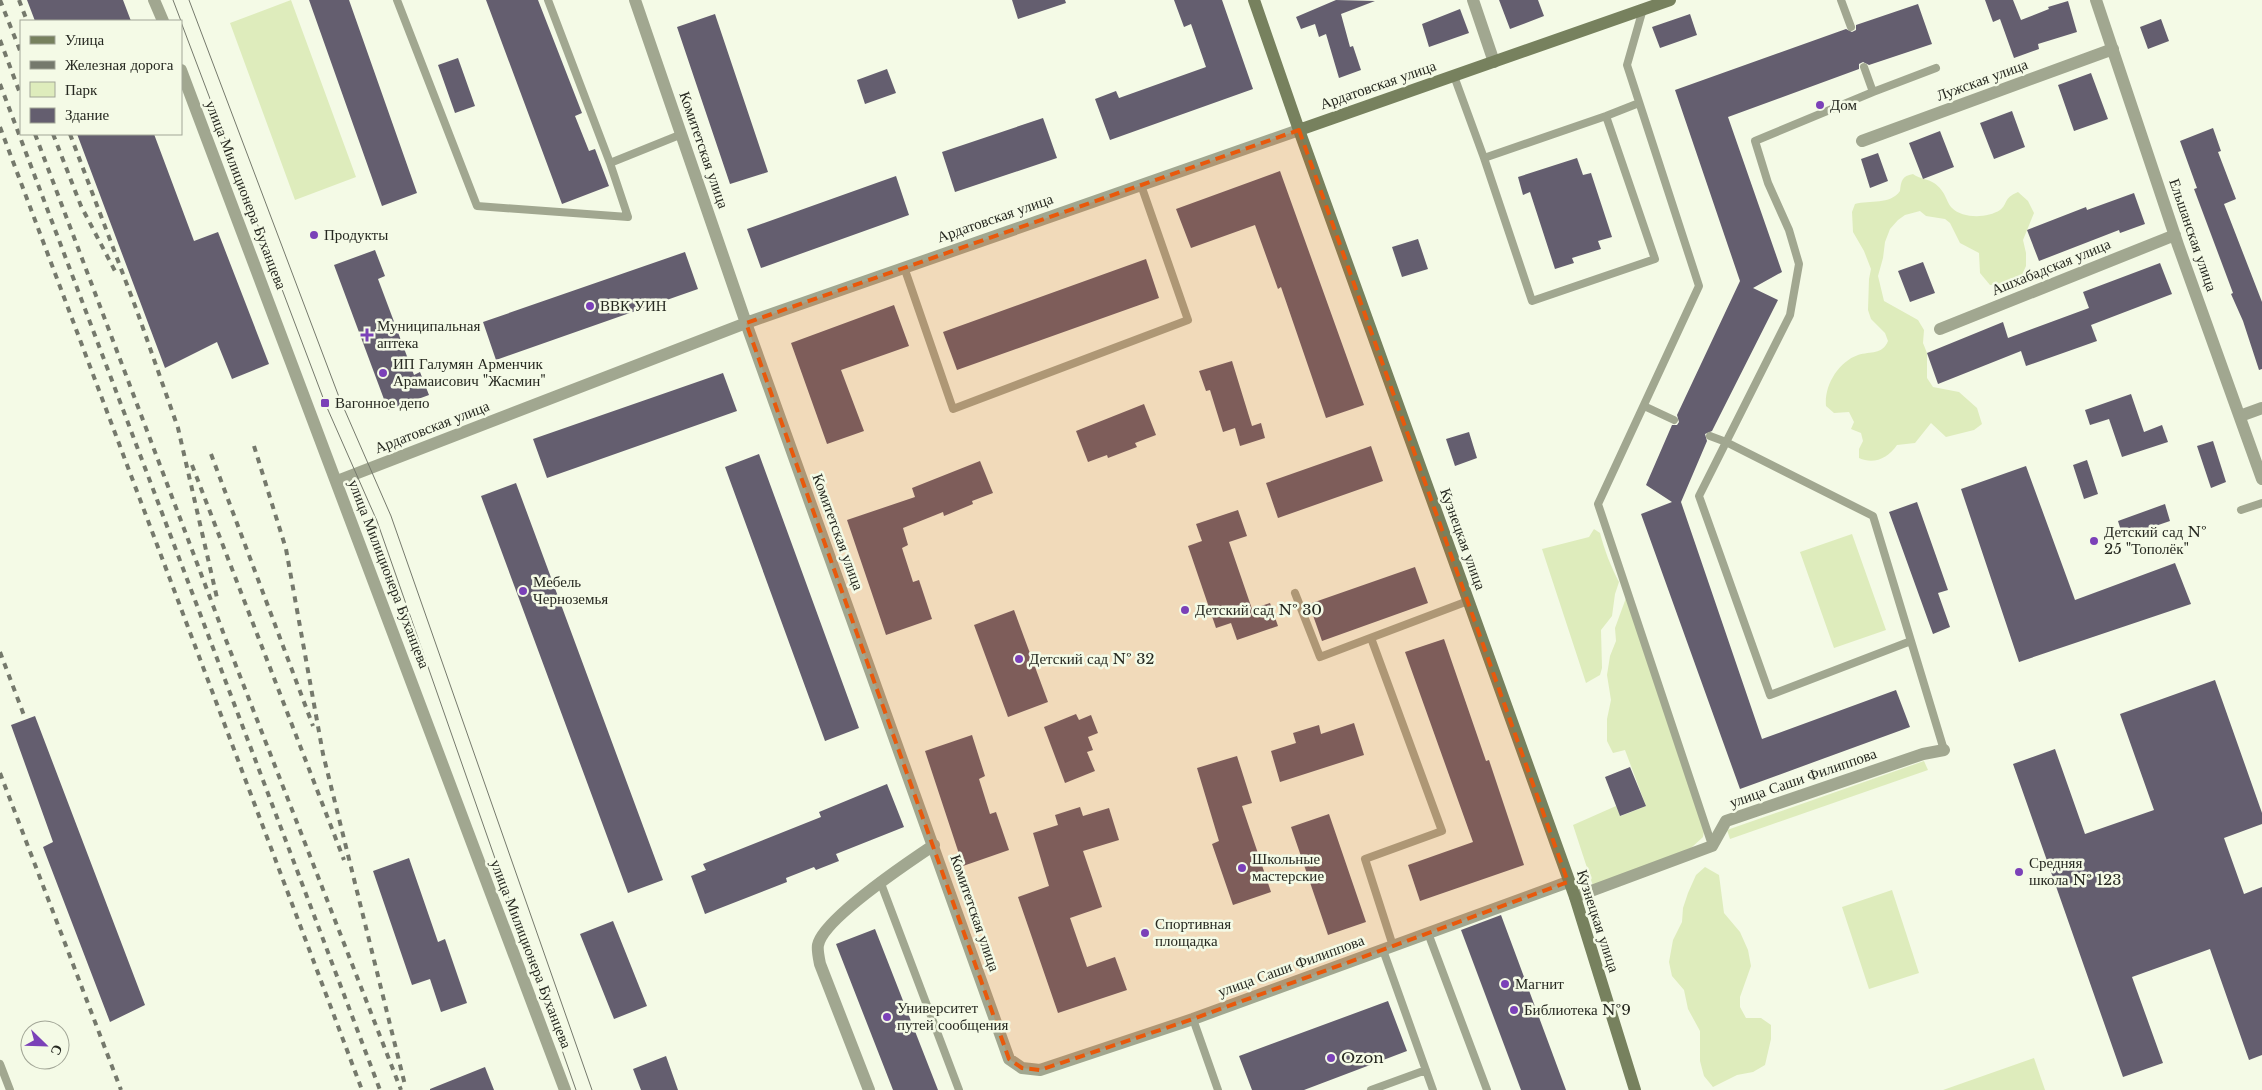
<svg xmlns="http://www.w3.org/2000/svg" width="2262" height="1090" viewBox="0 0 2262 1090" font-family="'Libre Baskerville',serif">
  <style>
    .green { fill: #deecbc }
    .building { fill: #645e6f }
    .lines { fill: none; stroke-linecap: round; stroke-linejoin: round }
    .lane { stroke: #a1a790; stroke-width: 8 }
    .street { stroke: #a1a790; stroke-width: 12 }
    .secondary { stroke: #77815e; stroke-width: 12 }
    .tram { stroke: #75796c; stroke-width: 1 }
    .rail { stroke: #75796c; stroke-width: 4; stroke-dasharray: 6 6; stroke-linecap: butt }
    .marked { fill: #e8590c; fill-opacity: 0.2; stroke: #e8590c; stroke-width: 4; stroke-dasharray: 10 6; stroke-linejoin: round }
    .poi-dot { fill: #7b41b8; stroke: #f4fae6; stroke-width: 2 }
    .labels { text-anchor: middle; stroke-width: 5; stroke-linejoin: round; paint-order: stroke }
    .street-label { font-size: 15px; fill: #262820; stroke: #f4fae6 }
    .poi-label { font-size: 15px; fill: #262820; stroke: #f4fae6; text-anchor: start }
  </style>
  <rect width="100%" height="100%" fill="#f4fae6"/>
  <!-- green -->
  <path class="green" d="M291,0L356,177L295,200L230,23Z
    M1913,174C1920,179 1928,179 1934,183C1946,191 1946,202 1952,208C1963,219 1988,218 2000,210C2008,204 2003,198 2018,192L2028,201L2034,213L2023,240L2026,253V266L2021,277L2003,284L1990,285L1980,273L1979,253L1960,243L1950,223L1945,219L1926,216L1920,211L1905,215L1898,220L1890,229L1885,242L1883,258L1878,276L1884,301L1918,320L1924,330L1923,343L1927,353V378L1933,387L1959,392L1977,408L1982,424L1974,430L1946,437L1931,423L1915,443L1897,445C1888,458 1874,465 1859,458V449L1863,441L1861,433L1851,429L1854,422L1849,412L1834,413L1826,406C1824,386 1838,362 1858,355C1871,351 1882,355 1888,341L1885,333L1871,319L1868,310L1869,279L1871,269L1864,251L1853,232L1852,212L1855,204C1870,200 1890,205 1900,191C1901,181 1902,176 1913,174Z
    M1594,529L1600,533C1604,549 1611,567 1619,582L1615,594L1612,616L1601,630L1602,668L1600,675L1586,683L1542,549L1589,537Z
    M1852,534L1886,630L1834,648L1800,552Z
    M1626,598L1704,831L1703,837L1691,848L1593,886L1573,825L1616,806L1621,816L1646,806L1625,750L1613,753L1607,741V719L1611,700L1607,675L1610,656L1616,641L1615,628Z
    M1924,761L1928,770L1730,839L1727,830Z
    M1705,867L1719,875L1724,913L1740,932L1748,950L1751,966L1740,997V1007L1746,1018H1761L1771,1025V1039L1765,1065L1753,1072L1737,1075L1713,1087L1704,1076L1700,1061V1031L1688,1009L1684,990L1672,976L1669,962L1673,940L1682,922L1683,908L1688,893L1696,875Z
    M1892,890L1919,973L1869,989L1842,907Z
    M2034,1058L2045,1090H1943Z"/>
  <!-- building -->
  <path class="building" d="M27,0H123L131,21H35Z
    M309,0H349L417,193L382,206Z
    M486,0H538L582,113L575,116L589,151L595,149L609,186L562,204Z
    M1012,0H1065L1066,3L1018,19Z
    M1174,0H1222L1253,89L1110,140L1095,99L1116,91L1119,98L1206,67L1191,24L1184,27Z
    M1336,0L1375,1L1341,14L1350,47L1353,46L1361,70L1339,78L1326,34L1319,37L1315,24L1301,29L1296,17Z
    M1499,0H1538L1544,16L1510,29Z
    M1985,0H2013L2021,20L2049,9L2048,7L2068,1L2077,32L2038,44L2039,49L2014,58L2000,19L1993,22Z
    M1918,4L1932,44L1869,65L1863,62L1859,64V69L1728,117L1782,272L1753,288L1778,300L1712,431L1705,434L1707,441L1681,502L1762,739L1896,690L1910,727L1740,789L1641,514L1672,502L1646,485L1672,425H1677L1679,422L1677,415L1740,281L1675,90L1846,29L1852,32L1856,30V25Z
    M1460,9L1469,33L1429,47L1422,24Z
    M715,14L768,172L730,184L677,27Z
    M1690,14L1697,35L1660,48L1652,27Z
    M2161,19L2169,41L2148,49L2140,27Z
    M458,58L475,106L455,113L438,65Z
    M887,69L896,93L865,104L857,80Z
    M2091,73L2108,119L2074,131L2058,85Z
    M2012,111L2025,147L1994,159L1980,123Z
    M1043,118L1057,158L955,192L942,152Z
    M2213,128L2221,151L2218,152L2236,199L2224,204L2262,302V369L2259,370L2243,321L2231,294L2233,293L2194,189L2197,188L2180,141Z
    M1940,131L1954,167L1923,179L1909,143Z
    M77,134H154L194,241L218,232L269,364L232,379L217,342L165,368Z
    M1878,153L1888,181L1870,188L1861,159Z
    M1577,158L1583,175L1591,173L1612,237L1598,241L1601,249L1572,258L1574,263L1555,269L1530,192L1523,195L1518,177Z
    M1280,171L1364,405L1326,418L1281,287L1278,289L1255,225L1191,248L1176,209Z
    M896,176L909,215L761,268L747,229Z
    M2134,193L2145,224L2120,233L2119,230L2039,261L2027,230L2086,207L2087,210Z
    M1418,239L1428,269L1402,277L1392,247Z
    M375,250L385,276L378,279L414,375L420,372L429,395L388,410L334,265Z
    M685,252L698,289L496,360L483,322Z
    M1146,259L1159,298L957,370L943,332Z
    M1923,262L1935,293L1910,302L1898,271Z
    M2160,263L2172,294L2091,325L2097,341L2026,366L2021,351L1938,384L1927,353L2003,322L2008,338L2089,308L2083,292Z
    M894,305L909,346L841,370L864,431L827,444L791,343Z
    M1232,361L1252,426L1261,423L1265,438L1240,446L1235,428L1223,432L1210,390L1206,391L1199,371Z
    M723,373L737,411L547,478L533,439Z
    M2131,394L2144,432L2162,425L2168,442L2122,457L2109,419L2090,425L2085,410Z
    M1144,404L1156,435L1135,443L1137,447L1108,458L1107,455L1088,462L1076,431Z
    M1469,432L1477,458L1455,466L1446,439Z
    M2213,441L2226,482L2211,488L2197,446Z
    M1371,446L1383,481L1278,518L1266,483Z
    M759,454L859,728L825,741L725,467Z
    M2087,460L2098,494L2084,499L2073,465Z
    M980,461L993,493L972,501L973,504L944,516L943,512L903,528L908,545L902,548L913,582L919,580L932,619L886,635L847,520L915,497L912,488Z
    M2026,466L2075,600L2175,563L2191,604L2019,662L1961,489Z
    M516,483L663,880L628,893L481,496Z
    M1917,502L1948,590L1938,593L1950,627L1933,634L1889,512Z
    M2165,504L2170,521L2123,537L2118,521Z
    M1238,510L1247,536L1229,542L1252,609L1270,603L1278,626L1237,640L1231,623L1216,628L1188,546L1202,541L1196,524Z
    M1415,567L1428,603L1322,641L1309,604Z
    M1014,610L1048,702L1008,717L974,625Z
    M1444,639L1486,761L1489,760L1524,865L1420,901L1408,865L1473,842L1405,652Z
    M2215,680L2262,813V824L2224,838L2244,894L2262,887V1055L2249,1060L2210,949L2132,977L2163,1063L2123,1077L2013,764L2055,749L2085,834L2154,810L2120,714Z
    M1076,714L1079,720L1091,715L1098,733L1088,737L1093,750L1087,752L1095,771L1065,783L1044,727Z
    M35,716L145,1005L110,1022L43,847L53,842L11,725Z
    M1354,723L1364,755L1280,782L1271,751L1296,743L1293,733L1319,725L1321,734Z
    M972,735L985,776L979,779L990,814L996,812L1009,850L963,866L925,751Z
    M1237,756L1252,803L1242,806L1271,892L1233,905L1212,844L1219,841L1197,768Z
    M1630,767L1646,806L1620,816L1605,777Z
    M887,784L904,827L836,854L839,861L816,870L814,867L786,878L787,882L705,914L691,876L706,870L703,864L821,817L819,812Z
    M1080,807L1083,816L1109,808L1119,840L1083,851L1102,907L1070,918L1087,967L1115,957L1127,990L1058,1013L1018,897L1049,886L1033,833L1058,825L1055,815Z
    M1329,814L1366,922L1328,935L1291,827Z
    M409,858L438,942L445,939L467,1003L441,1012L430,979L412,985L373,871Z
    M1501,915L1566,1090H1521L1461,930Z
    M613,921L647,1006L614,1019L580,934Z
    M875,929L938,1090H893L836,944Z
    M1388,1001L1407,1051L1304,1090H1252L1239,1056Z
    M666,1056L678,1090H641L633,1069Z
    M485,1067L494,1090H430V1089Z"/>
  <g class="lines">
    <!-- lane -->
    <path class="lane" d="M397,0L477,206L628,217L610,163L682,134
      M548,0L610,163
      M1841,0L1851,27
      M1643,9L1627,65L1699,286L1598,504L1712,845
      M1454,76L1484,158
      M1873,92L1936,68
      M1606,116L1655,259L1532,301L1484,158L1606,116L1639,103
      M904,267L953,409L1188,320L1141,185
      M1644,406L1674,420
      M1710,436L1726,442L1873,516L1911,641L1770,695L1699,496L1790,315L1799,264L1789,230L1768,183L1755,141L1873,92L1864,67
      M2241,510L2262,503
      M1295,593L1320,657L1468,601
      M1371,638L1442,831L1365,859L1393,946
      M1911,641L1944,750
      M880,881L959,1090
      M1428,933L1487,1090
      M1383,950L1433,1090
      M1193,1019L1218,1090
      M0,1064L10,1090
      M1371,1090L1426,1070"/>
    <!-- street -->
    <path class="street" d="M154,0L163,21
      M635,0L746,323L1009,1059L1022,1068L1040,1070L1193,1019L1568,882
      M1473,0L1494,62
      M2096,0L2178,245L2262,479
      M181,70L565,1090
      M1862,141L2113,49
      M1940,329L2175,235
      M2240,416L2262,408
      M337,481L746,323L1299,130
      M1575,897L1712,846L1726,821L1923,754L1944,750
      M869,1090L820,964C819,959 817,950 818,945C823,919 910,861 934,845"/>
    <!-- secondary -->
    <path class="secondary" d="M1254,0L1299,130L1575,897L1635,1090
      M1299,130L1670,0"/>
    <!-- tram -->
    <path class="tram" d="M173,0L181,21
      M189,0L339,397L391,516L592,1090
      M181,22L325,403L377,521L576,1090"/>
    <!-- rail -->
    <path class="rail" d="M0,0L21,53
      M19,0L27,21
      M0,40L21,96
      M0,84L380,1090
      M0,127L362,1090
      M35,134L226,640L401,1090
      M53,134L81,206L115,271
      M70,134L137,311L178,428L217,598
      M254,446L286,549L323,754L405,1085
      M211,454L313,726
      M192,465L344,860
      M0,652L25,718
      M0,773L121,1090"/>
  </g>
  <!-- marked area -->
  <path class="marked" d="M1299,130L1568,882L1193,1019L1040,1070L1022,1068L1009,1059L746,323Z"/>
  <!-- markers -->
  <g class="poi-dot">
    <circle cx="1820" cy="105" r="5"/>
    <circle cx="314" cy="235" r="5"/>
    <circle cx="590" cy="306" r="5"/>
    <path d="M364.5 327.5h5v5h5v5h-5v5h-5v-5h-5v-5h5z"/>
    <circle cx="383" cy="373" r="5"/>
    <rect x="320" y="398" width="10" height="10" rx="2.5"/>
    <circle cx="2094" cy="541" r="5"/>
    <circle cx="523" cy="591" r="5"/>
    <circle cx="1185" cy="610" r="5"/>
    <circle cx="1019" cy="659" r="5"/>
    <circle cx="1242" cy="868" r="5"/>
    <circle cx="2019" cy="872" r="5"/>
    <circle cx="1145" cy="933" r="5"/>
    <circle cx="1505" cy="984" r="5"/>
    <circle cx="1514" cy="1010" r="5"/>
    <circle cx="887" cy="1017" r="5"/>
    <circle cx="1331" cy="1058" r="5"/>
  </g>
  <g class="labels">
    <!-- street labels -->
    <g class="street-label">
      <text transform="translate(1982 80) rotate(-20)" y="5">Лужская улица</text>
      <text transform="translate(1378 85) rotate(-19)" y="5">Ардатовская улица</text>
      <text transform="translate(704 150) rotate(71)" y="5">Комитетская улица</text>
      <text transform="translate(246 195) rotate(69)" y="5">улица Милиционера Буханцева</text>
      <text transform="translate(995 218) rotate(-19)" y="5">Ардатовская улица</text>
      <text transform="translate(2193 235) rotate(71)" y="5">Ельшанская улица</text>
      <text transform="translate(2051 267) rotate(-22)" y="5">Ашхабадская улица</text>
      <text transform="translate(432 427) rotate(-21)" y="5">Ардатовская улица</text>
      <text transform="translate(838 532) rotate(70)" y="5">Комитетская улица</text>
      <text transform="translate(1463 539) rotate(70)" y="5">Кузнецкая улица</text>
      <text transform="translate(389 574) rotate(69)" y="5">улица Милиционера Буханцева</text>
      <text transform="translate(1803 778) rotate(-19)" y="5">улица Саши Филиппова</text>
      <text transform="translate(975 913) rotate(71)" y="5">Комитетская улица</text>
      <text transform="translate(1598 921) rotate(72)" y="5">Кузнецкая улица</text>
      <text transform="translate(531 954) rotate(69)" y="5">улица Милиционера Буханцева</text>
      <text transform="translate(1291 966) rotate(-20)" y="5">улица Саши Филиппова</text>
    </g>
    <!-- poi labels -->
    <g class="poi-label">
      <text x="1830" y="110">Дом</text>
      <text x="324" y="240">Продукты</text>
      <text x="600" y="311">ВВК УИН</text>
      <text x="377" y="331">Муниципальная<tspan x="377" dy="17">аптека</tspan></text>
      <text x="393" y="369">ИП Галумян Арменчик<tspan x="393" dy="17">Арамаисович "Жасмин"</tspan></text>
      <text x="335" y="408">Вагонное депо</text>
      <text x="2104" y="537">Детский сад №<tspan x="2104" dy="17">25 "Тополёк"</tspan></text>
      <text x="533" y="587">Мебель<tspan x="533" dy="17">Черноземья</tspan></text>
      <text x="1195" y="615">Детский сад № 30</text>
      <text x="1029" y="664">Детский сад № 32</text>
      <text x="1252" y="864">Школьные<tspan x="1252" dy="17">мастерские</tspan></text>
      <text x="2029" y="868">Средняя<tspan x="2029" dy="17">школа № 123</tspan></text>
      <text x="1155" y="929">Спортивная<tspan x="1155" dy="17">площадка</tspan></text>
      <text x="1515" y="989">Магнит</text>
      <text x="897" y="1013">Университет<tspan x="897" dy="17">путей сообщения</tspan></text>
      <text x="1524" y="1015">Библиотека №9</text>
      <text x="1341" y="1063">Ozon</text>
    </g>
  </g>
  <!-- legend -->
  <rect x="20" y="20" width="162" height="115" fill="#f4fae6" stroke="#a2a697"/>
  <rect x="30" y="36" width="25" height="8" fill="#77815e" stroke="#a2a697"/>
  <text x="65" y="45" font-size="15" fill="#262820">Улица</text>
  <rect x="30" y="61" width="25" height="8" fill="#75796c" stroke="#a2a697"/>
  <text x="65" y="70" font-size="15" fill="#262820">Железная дорога</text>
  <rect x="30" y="82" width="25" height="15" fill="#deecbc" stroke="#a2a697"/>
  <text x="65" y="95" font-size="15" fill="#262820">Парк</text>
  <rect x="30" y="108" width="25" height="15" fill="#645e6f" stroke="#a2a697"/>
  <text x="65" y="120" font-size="15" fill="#262820">Здание</text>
  <!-- north arrow -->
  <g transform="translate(45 1045) rotate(113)"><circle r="24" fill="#f4fae6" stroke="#a2a697"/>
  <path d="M0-4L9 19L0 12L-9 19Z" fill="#7b41b8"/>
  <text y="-8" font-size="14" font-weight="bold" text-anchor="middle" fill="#262820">С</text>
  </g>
</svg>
